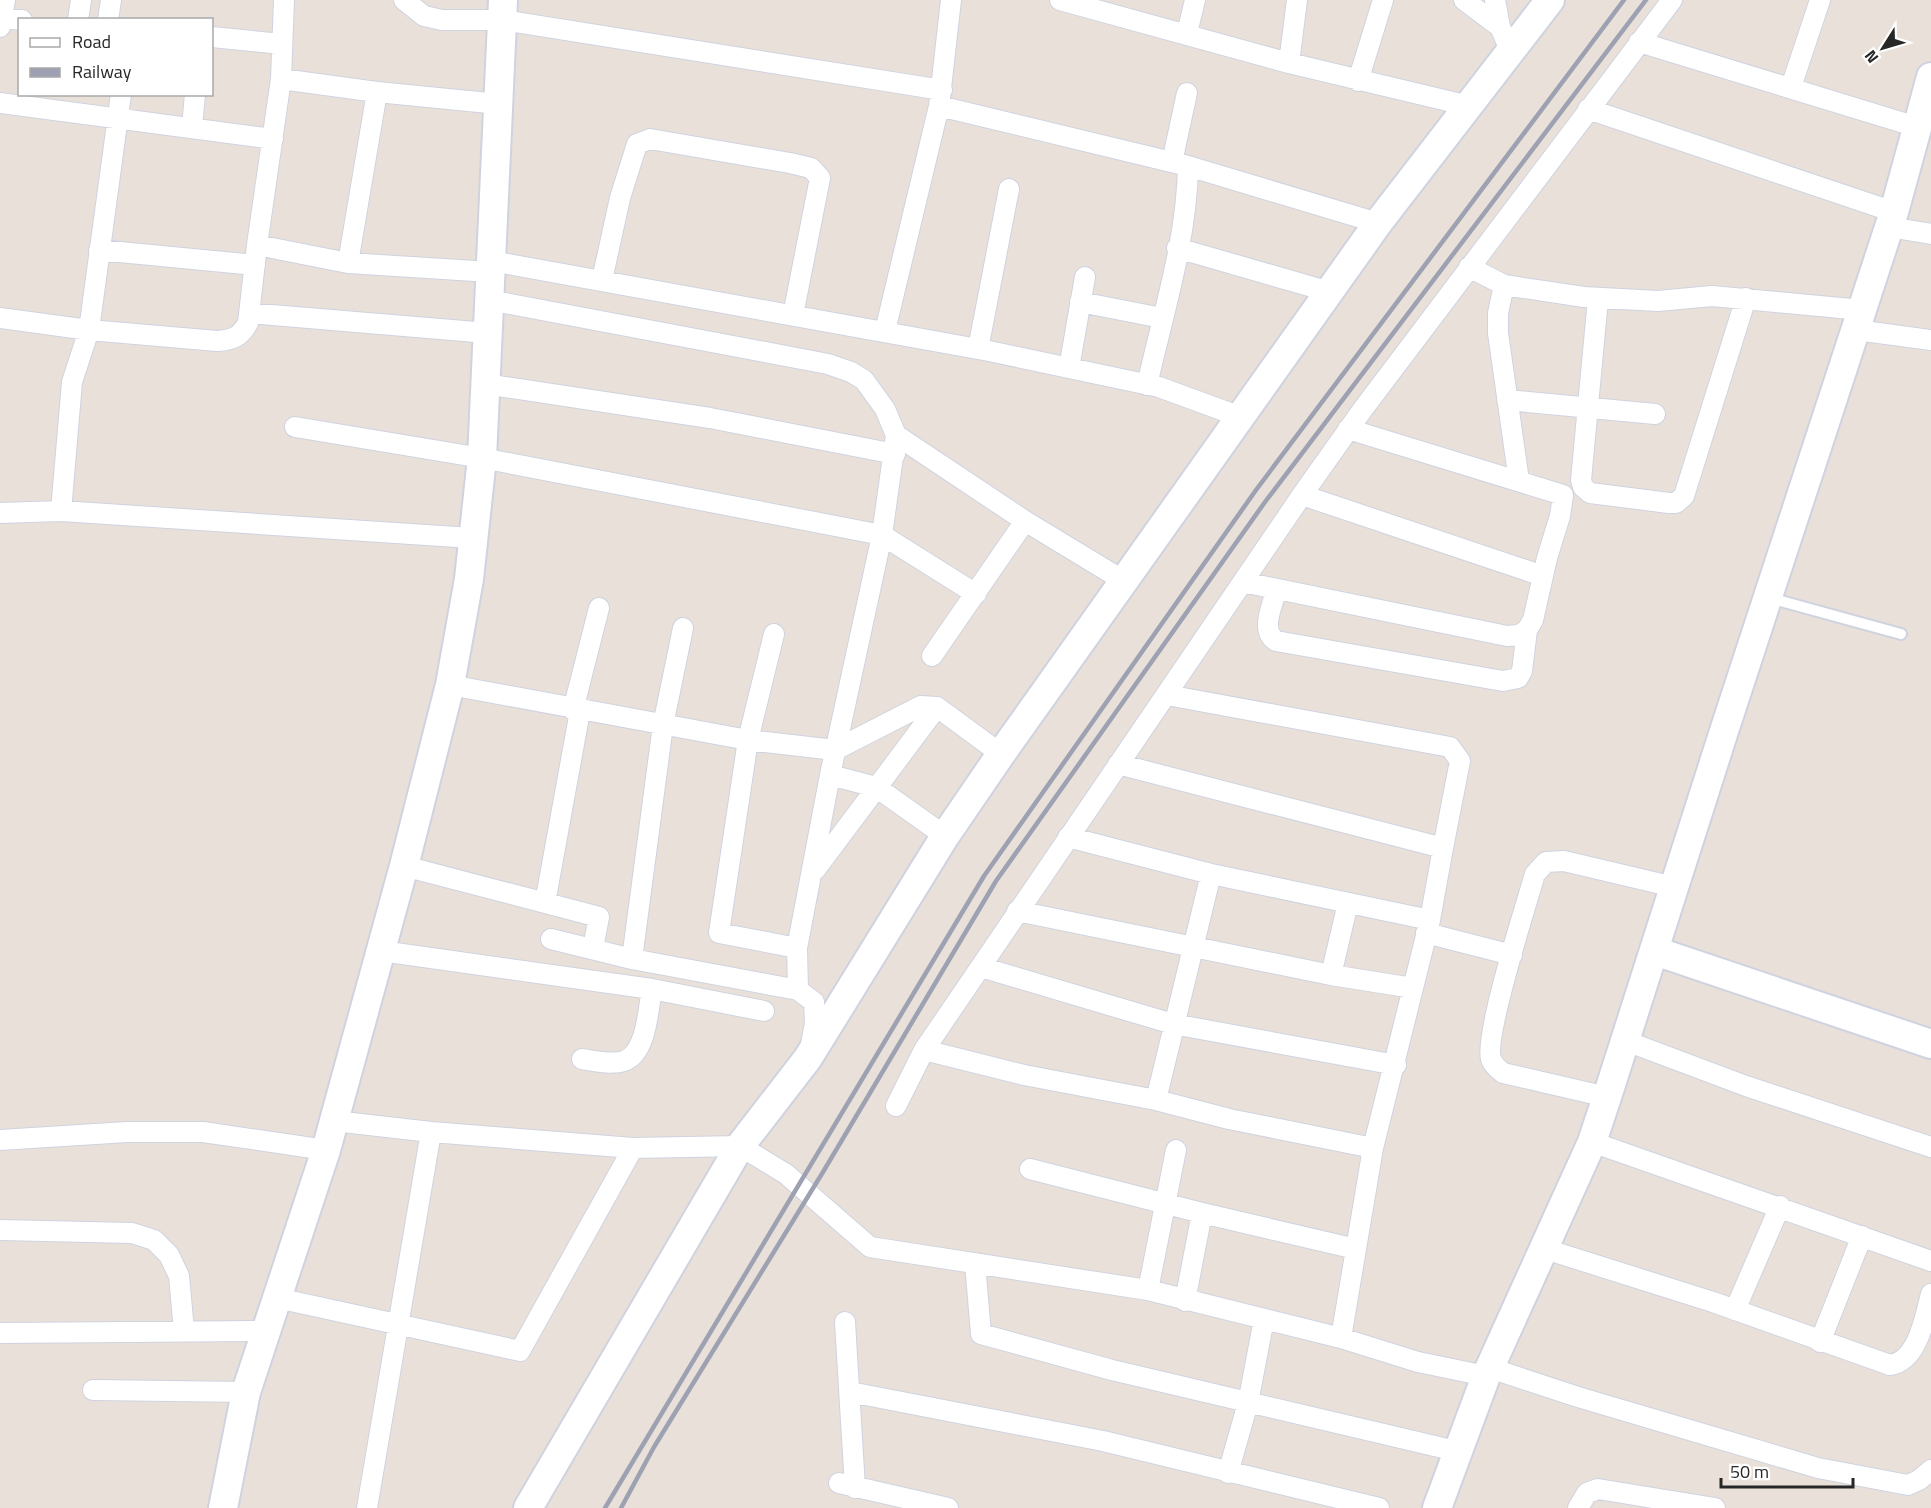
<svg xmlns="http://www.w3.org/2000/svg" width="1931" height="1508" viewBox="0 0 1931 1508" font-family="'Titillium Web',sans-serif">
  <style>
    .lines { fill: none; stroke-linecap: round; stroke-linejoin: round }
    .lane-casing { stroke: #cfd3e0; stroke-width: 14 }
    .street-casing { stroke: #cfd3e0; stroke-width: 22 }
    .secondary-casing { stroke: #cfd3e0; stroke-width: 32 }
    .lane { stroke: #fff; stroke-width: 10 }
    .street { stroke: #fff; stroke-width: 20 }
    .secondary { stroke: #fff; stroke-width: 28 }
    .rail { stroke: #9da1b1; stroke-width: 4.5 }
  </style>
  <rect width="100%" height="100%" fill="#e9e1d9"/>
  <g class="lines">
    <!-- lane casing -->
    <g class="lane-casing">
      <path id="lane" d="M1770,598L1901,634"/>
    </g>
    <!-- street casing -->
    <g class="street-casing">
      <path id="street" d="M404,0L424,16L442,20H503L942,90
        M1060,0L1289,63L1469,106
        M1464,0L1500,27
        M1495,0L1500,27L1510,50
        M2,18L22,20
        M78,20L81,0
        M108,20L111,0
        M0,27L5,0
        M1187,33L1195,0
        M212,37L282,44
        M1639,42L1917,127
        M1289,63L1297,0
        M281,79L377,92L499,104
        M1358,81L1383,0
        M1791,87L1820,0
        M0,103L273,139
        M939,106L1188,166L1378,223
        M1588,109L1894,212
        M192,127L195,94
        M1172,162L1187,93
        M1889,227L1931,234
        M257,245L348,263L491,272
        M1177,248L1330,292
        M99,250L255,265
        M491,261L989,351L1159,387L1238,416
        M348,263L377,92
        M1469,267L1504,285L1584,297L1658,301L1712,296L1862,310
        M602,280L620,198L637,144L650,139L790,163L811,168L820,178L793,315
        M1504,285L1498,313V333L1519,481
        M1598,299L1581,480L1583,487L1590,493L1669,503H1676L1684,496L1746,298
        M489,300L828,364L851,372L864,380L885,409L896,435L882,535L830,775L797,948L798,990L814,1002L815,1023L811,1044
        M1080,302L1162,318
        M249,313L488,333
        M0,318L89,330L217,341C233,340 240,337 248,323L257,245L281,79L284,0
        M1856,330L1931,340
        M885,331L939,106L951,0
        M978,349L1009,189
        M1069,368L1085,277
        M485,384L710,418L895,454
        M1147,385C1163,314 1187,239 1188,166
        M1507,400L1655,414
        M295,427L482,458L882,535L976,594
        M896,435L1025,521L1124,581
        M1302,495L1543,576
        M61,511L72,382L89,330L121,94
        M0,513L61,511L472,538
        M1243,582L1507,636L1519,635L1527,630
        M1276,591C1272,607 1260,630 1276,641L1503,681L1518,678L1522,671L1527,630L1533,620L1547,558L1560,516L1563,495L1348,429
        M774,634L748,740L719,933L797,948
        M932,656L1025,521
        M450,685L748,740L835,750L921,706L937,707L1001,754
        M1167,695L1450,747L1460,761L1443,848
        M573,710L599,608
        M1118,764L1443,848L1430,920L1373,1148L1341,1338
        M830,775L876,787L945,836
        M1068,837L1211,874L1430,920
        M404,866L599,917L593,948
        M815,870L937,707
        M545,903L580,711
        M1017,911L1331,975L1413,988
        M1426,933L1512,955
        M551,939L632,959L798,990
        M381,951L652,989L764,1011
        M632,959L663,725L683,628
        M981,967L1173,1024L1396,1065
        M1331,975L1348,903
        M1626,1041L1746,1086L1931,1147
        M924,1050L1024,1075L1156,1100L1229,1119L1373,1148
        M582,1059C595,1061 612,1065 624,1061C647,1053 648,1009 652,989
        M1607,1097L1503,1073C1498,1069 1493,1065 1491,1059C1484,1036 1526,905 1535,874L1546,862L1564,861L1674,887
        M1156,1100L1211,874
        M896,1106L924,1050L1302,495L1363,409L1672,0
        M334,1121L431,1132L633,1148L740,1146L786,1174L870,1247L1148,1290L1341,1338L1418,1362L1486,1376
        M0,1140L127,1132H203L326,1150
        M1592,1142L1931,1261
        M1030,1169L1202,1213L1185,1301
        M1202,1213L1356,1249
        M0,1230L132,1233L154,1240L169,1255L179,1276L184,1331
        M1545,1249L1713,1302L1890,1365C1918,1361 1925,1317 1931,1294
        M975,1263L981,1334L1112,1370L1460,1452
        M1148,1290L1176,1150
        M277,1298L520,1351L633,1148
        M1735,1310L1780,1206
        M845,1322L855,1488
        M0,1333L265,1331
        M1820,1342L1862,1236
        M1490,1368L1578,1397L1818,1468L1908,1485L1919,1480L1931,1470
        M93,1390L246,1392
        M850,1392L1103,1441L1379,1508
        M1228,1473L1248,1403L1264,1319
        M839,1483L948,1508
        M367,1508L431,1132
        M1578,1508L1587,1493L1598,1489L1715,1508"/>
    </g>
    <!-- secondary casing -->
    <g class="secondary-casing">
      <path id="secondary" d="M1655,951L1931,1044
        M223,1508L246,1392L326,1150L404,866L450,685L469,579L482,458L503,0
        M528,1508L740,1146L808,1058L945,836L1001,754L1378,223L1550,0
        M1437,1508L1486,1376L1592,1142L1607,1097L1724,731L1894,212L1931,77"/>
    </g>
    <!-- lane -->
    <use href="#lane" class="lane"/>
    <!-- street -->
    <use href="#street" class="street"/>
    <!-- secondary -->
    <use href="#secondary" class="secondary"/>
    <!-- rail -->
    <path class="rail" d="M605,1508L984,876L1256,490L1624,0
      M621,1508L654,1447L823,1172L996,881L1265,502L1646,0"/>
  </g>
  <!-- legend -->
  <rect x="18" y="18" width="195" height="78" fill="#ffffff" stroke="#a9a9a9" stroke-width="1.5"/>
  <rect x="30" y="38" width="30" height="9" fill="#ffffff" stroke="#a9a9a9" stroke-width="1.5"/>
  <text x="72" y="48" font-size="18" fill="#272727">Road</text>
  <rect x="30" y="68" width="30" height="9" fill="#9da1b1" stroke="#a9a9a9" stroke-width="1.5"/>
  <text x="72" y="78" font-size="18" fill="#272727">Railway</text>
  <!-- north arrow -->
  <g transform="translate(1883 48) rotate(233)" stroke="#ffffff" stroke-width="4.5" paint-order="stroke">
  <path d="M0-4.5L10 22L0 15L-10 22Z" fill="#272727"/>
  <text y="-9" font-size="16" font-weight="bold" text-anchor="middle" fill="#272727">N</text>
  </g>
  <!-- scale -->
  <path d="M1721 1478v9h132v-9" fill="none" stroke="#272727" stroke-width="3"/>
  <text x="1730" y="1478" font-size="18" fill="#272727" stroke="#ffffff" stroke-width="4.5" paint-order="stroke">50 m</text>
</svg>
